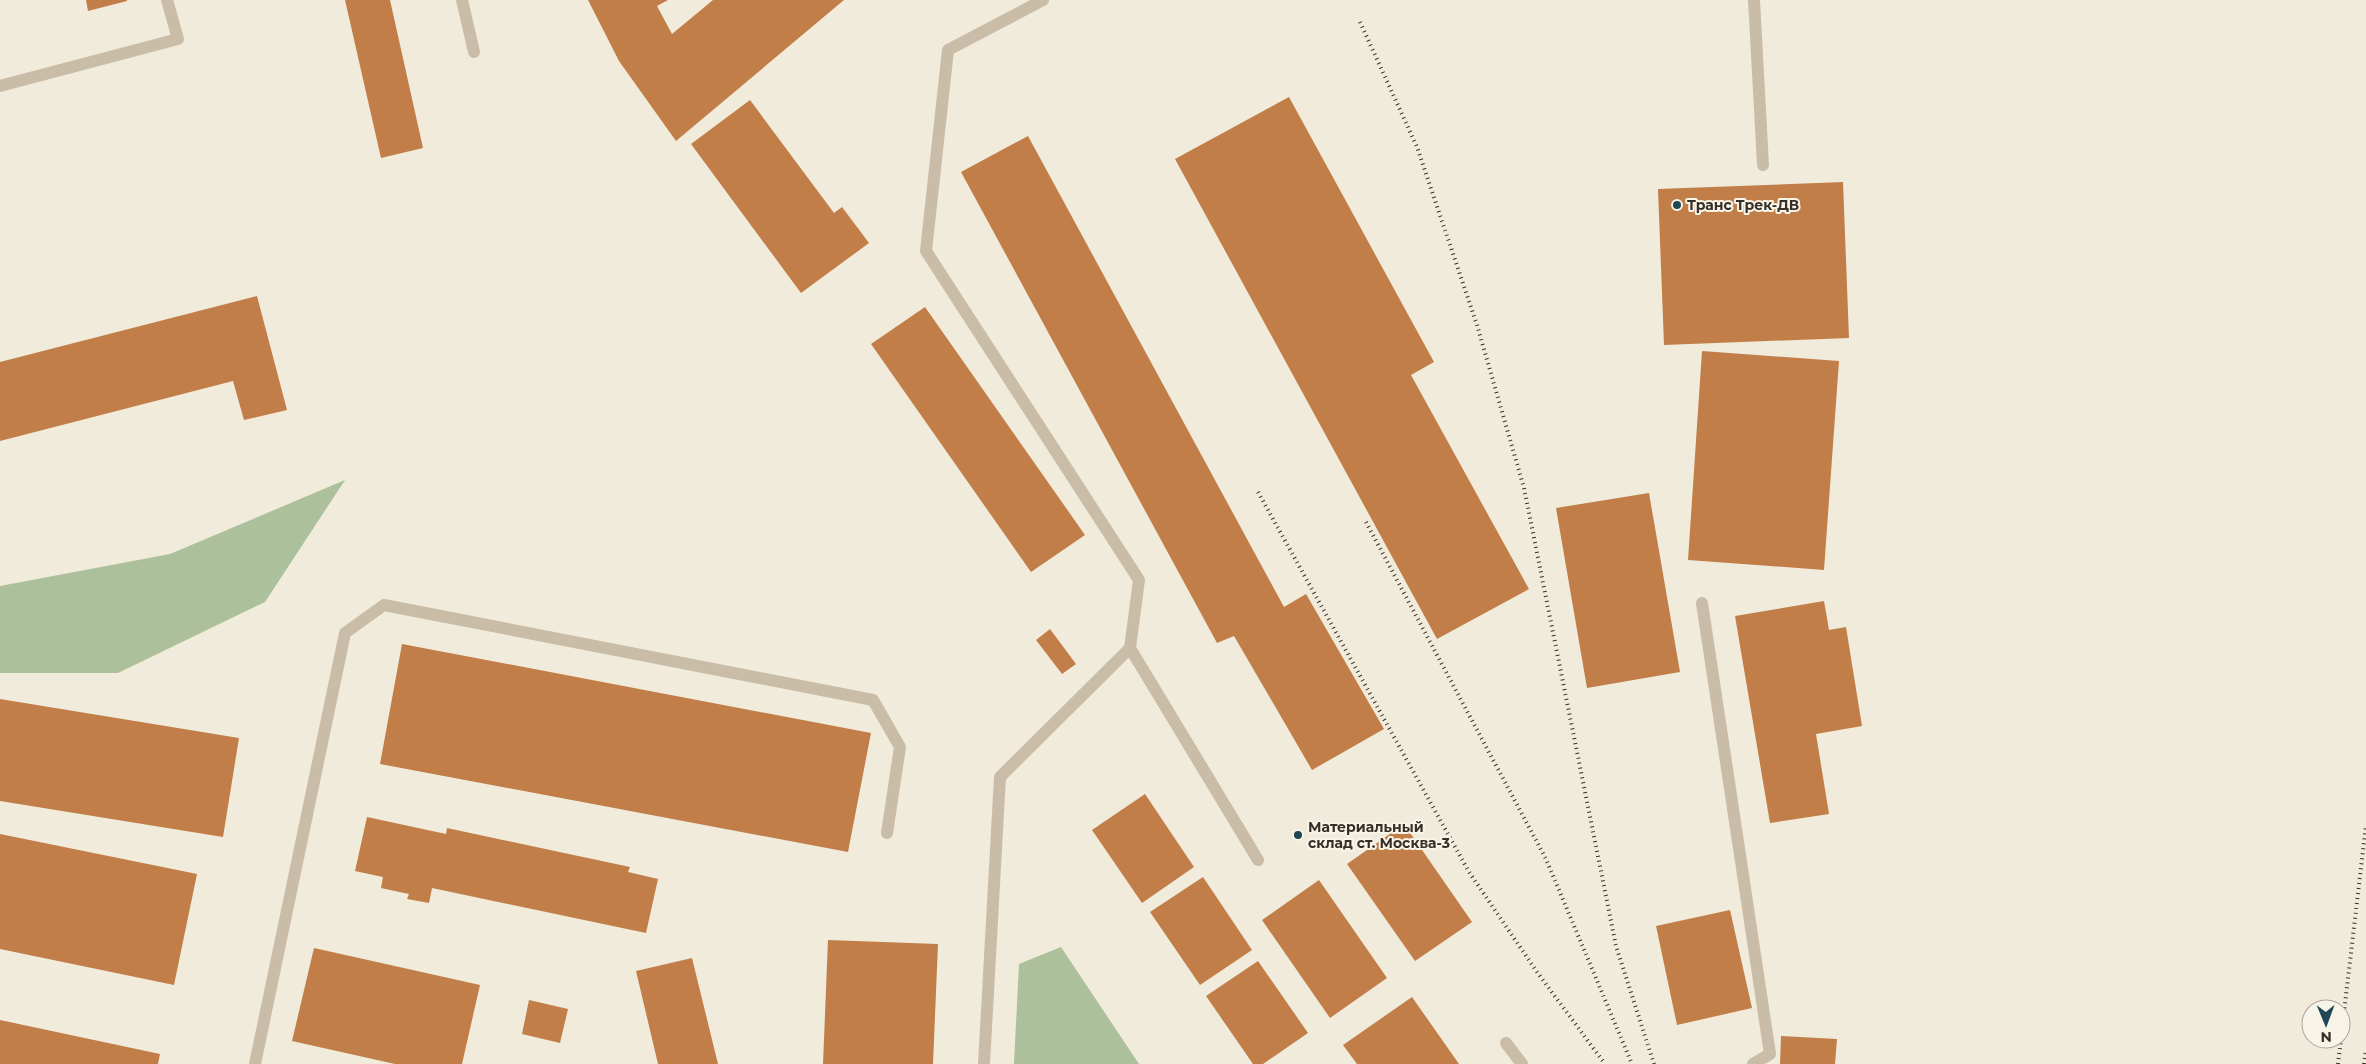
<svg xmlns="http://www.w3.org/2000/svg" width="2366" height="1064" viewBox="0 0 2366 1064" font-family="Montserrat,sans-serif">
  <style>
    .green { fill: #acc09c }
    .building { fill: #c27e48 }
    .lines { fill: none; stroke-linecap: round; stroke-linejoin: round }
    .lane { stroke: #c9bda8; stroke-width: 12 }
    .rail { stroke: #362f28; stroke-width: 4; stroke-dasharray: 1 4; stroke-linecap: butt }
    .poi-dot { fill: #1f4756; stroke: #f9f4e8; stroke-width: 2 }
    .labels { text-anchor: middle; stroke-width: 4; stroke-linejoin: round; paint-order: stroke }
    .poi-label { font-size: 14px; font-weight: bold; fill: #362f28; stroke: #f9f4e8; text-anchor: start }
  </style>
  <rect width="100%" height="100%" fill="#f1ebdb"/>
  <!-- green -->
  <path class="green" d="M345,480L265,602L118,673H0V586L170,554Z
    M1061,947L1139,1064H1014L1019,964Z"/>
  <!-- building -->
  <path class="building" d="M86,0H127V1L88,11Z
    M345,0H390L423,148L381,158Z
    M588,0H668L657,6L672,34L713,0H844L676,141L619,61Z
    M1289,97L1434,362L1411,375L1529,589L1437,639L1175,159Z
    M750,100L834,213L842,207L869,243L801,293L691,144Z
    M1028,136L1284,607L1306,594L1384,729L1312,770L1234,636L1217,643L961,172Z
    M1843,182L1849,338L1664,345L1658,189Z
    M257,296L287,410L244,420L233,381L0,441V362Z
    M925,307L1085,535L1031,572L871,344Z
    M1702,351L1839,361L1824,570L1688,560Z
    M1649,493L1680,672L1587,688L1556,508Z
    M1824,601L1829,630L1846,627L1862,726L1816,734L1829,814L1770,823L1735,616Z
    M1050,629L1076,664L1062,674L1036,640Z
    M402,644L871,733L848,852L380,764Z
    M0,699L239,738L223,837L0,801Z
    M1145,794L1194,867L1142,903L1092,830Z
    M367,817L446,834L447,828L630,867L628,872L658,879L646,933L432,888L429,903L407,899L409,894L381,888L383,877L355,871Z
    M1404,824L1472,922L1415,961L1347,864Z
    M0,834L197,874L174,985L0,949Z
    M1203,877L1252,950L1200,985L1150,912Z
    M1319,880L1387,978L1330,1018L1262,920Z
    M1730,910L1752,1008L1677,1025L1656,926Z
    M828,940L938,944L933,1064H823Z
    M314,948L480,985L462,1064H395L292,1041Z
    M692,958L718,1064H658L636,971Z
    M1258,961L1308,1033L1263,1064H1253L1206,996Z
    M1412,997L1459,1064H1357L1343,1045Z
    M529,1000L568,1009L560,1043L522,1034Z
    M0,1020L160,1054L158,1064H0Z
    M1781,1036L1837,1039L1835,1064H1780Z"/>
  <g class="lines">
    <!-- lane -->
    <path class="lane" d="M462,0L474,52
      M1043,0L948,50L926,251L1139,580L1130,648L1258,860
      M1754,0L1763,165
      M0,86L178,39L167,0
      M1702,603L1770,1054L1753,1064
      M1506,1043L1522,1064
      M255,1064L345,633L384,605L873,700L900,747L887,833
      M984,1064L1000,777L1130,648"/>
    <!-- rail -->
    <path class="rail" d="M1360,22L1417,147L1477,325L1524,488L1616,946L1654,1064
      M1258,492L1469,872L1537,972L1605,1064
      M1366,522L1546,859L1632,1064
      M2341,1038L2366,825
      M2338,1064L2341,1039
      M2364,1064L2366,1050"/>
  </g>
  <!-- markers -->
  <g class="poi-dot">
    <circle cx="1677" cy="205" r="5"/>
    <circle cx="1298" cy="835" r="5"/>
  </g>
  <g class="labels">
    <!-- poi labels -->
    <g class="poi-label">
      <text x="1687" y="210">Транс Трек-ДВ</text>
      <text x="1308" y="832">Материальный<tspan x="1308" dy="16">склад ст. Москва-3</tspan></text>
    </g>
  </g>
  <!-- north arrow -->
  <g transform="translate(2326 1024) rotate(179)"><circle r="24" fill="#f9f4e8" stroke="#aba59b"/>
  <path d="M0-4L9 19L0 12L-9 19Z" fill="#1f4756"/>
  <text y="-8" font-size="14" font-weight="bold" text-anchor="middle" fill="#362f28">N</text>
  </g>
</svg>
